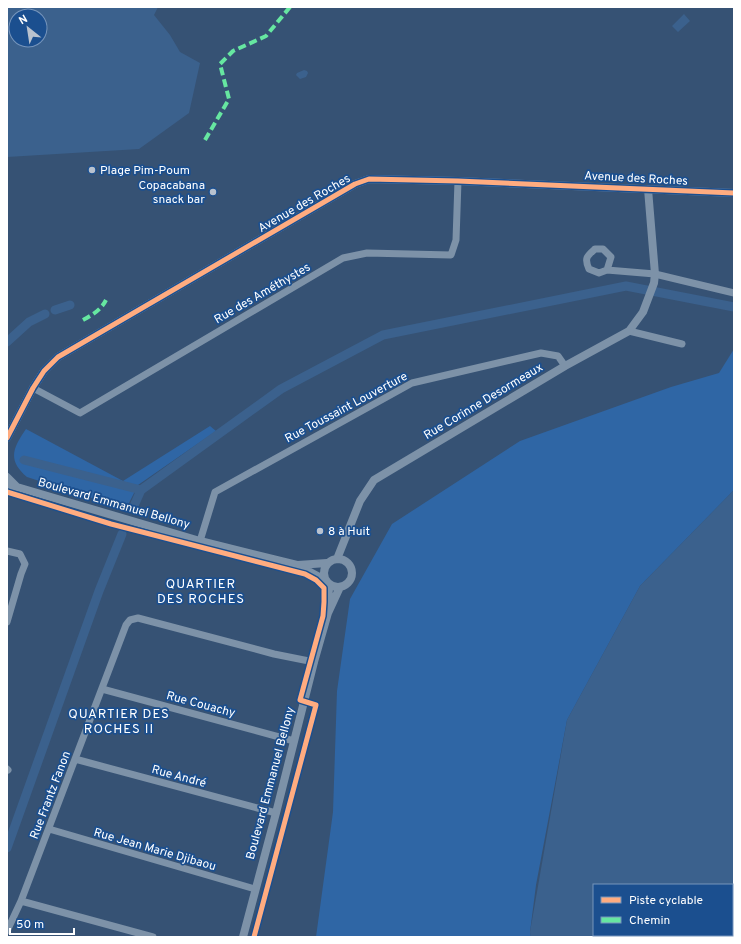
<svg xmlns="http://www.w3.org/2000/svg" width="741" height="944" viewBox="0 0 741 944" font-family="Overpass,sans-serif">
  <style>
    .green { fill: #2f66a5 }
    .water { fill: #3b618d; fill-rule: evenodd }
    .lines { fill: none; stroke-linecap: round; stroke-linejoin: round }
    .canal { stroke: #3b618d; stroke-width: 9 }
    .minor { stroke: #7d92a8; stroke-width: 7 }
    .tertiary { stroke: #7d92a8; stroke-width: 8 }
    .quiet { stroke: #66e7a1; stroke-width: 4; stroke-dasharray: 8 4; stroke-linecap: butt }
    .cycleway-casing { stroke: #1b4f8f; stroke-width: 8 }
    .cycleway { stroke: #ffac80; stroke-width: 5 }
    .poi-dot { fill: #b9c2ce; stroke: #1b4f8f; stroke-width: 1.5 }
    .labels { text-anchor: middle; stroke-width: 3.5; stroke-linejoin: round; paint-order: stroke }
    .poi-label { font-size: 12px; fill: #fff; stroke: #1b4f8f; text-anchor: start }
    .street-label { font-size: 12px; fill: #fff; stroke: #1b4f8f }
    .neighbourhood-label { font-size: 13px; letter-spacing: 1px; fill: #fff; stroke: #1b4f8f }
  </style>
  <rect width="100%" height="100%" fill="#365274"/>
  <!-- green -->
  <path class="green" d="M734,349V490L640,586L567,720L536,885L530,932L531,937H316L333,812L337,691L350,599L392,524L520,441L671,387L719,373Z
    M210,426L216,431L138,485L126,509L27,477C7,460 13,448 26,429L123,481Z"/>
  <!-- water -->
  <path class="water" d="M7,7H158L154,15L170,35L180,52L200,63L189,113L139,149L7,157ZM16,16H40V40H16Z
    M684,14L690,21L678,32L672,26Z
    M304,70L307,71L308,73L306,77L300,79L296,75L297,73Z
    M734,490V937H531L530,932L567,720L640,586ZM594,885H732V935H594Z"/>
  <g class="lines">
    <!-- canal -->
    <path class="canal" d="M55,310L70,305
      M7,342L29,322L45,314
      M24,460L141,490
      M133,508L141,490L281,389L383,335L626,286L734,307
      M7,848L99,591L122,534"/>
    <!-- minor -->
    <path class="minor" d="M595,249H603L611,257L607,270L599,273L589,269C584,258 587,256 595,249Z
      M607,270L655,274L734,293
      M629,331L682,344
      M33,388L80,413L343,258L367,253L451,255L456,240L458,181
      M200,541L215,492L412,383L541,353L558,356L565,366
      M7,551L20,554L25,564L21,574L7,622
      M102,689L294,741
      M75,759L276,813
      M7,769L8,770
      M49,829L255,889
      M21,901L153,937
      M7,931L21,901L126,625L130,620L138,618L274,654L314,662"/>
    <!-- tertiary -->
    <path class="tertiary" d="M7,438L33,388L44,371L58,357L355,184L369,179L458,181L734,193
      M7,477L17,487
      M7,485L17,487L200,541L297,565L325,580
      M337,559L360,501L374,480L565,366L629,331L643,312L654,283L655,274L648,189
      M324 573a14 14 0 1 1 28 0a14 14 0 1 1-28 0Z
      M298,565L327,563
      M328,610L329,585
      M243,937L276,813L314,662L328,613L340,587"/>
    <!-- quiet -->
    <path class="quiet" d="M205,140L229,99L220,64L233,51L266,36L290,7
      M83,320C92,315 101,310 106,300"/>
    <!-- cycleway casing -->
    <g class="cycleway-casing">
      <path id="cycleway" d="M7,438L33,388L44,371L58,357L355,184L369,179L458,181L734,193
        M7,492L111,524L305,574L316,580L324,588V602L323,616L300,700L316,705L254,937"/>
    </g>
    <!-- cycleway -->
    <use href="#cycleway" class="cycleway"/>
  </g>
  <!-- markers -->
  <g class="poi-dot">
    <circle cx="92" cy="170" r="4"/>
    <circle cx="213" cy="192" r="4"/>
    <circle cx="320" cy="531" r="4"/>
  </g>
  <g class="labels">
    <!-- poi labels -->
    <g class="poi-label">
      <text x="100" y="174">Plage Pim-Poum</text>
      <text x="205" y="189" text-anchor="end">Copacabana<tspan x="205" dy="14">snack bar</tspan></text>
      <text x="328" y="535">8 à Huit</text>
    </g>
    <!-- street labels -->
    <g class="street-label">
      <text transform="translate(636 178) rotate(3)" y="4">Avenue des Roches</text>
      <text transform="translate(304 203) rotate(-30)" y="4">Avenue des Roches</text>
      <text transform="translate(262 293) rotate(-30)" y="4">Rue des Améthystes</text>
      <text transform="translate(483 401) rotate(-31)" y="4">Rue Corinne Desormeaux</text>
      <text transform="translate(346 407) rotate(-28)" y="4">Rue Toussaint Louverture</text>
      <text transform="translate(114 503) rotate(16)" y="4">Boulevard Emmanuel Bellony</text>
      <text transform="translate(201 704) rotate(15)" y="4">Rue Couachy</text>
      <text transform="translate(179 776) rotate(15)" y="4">Rue André</text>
      <text transform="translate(270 783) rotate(-75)" y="4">Boulevard Emmanuel Bellony</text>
      <text transform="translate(50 795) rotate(-69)" y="4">Rue Frantz Fanon</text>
      <text transform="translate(155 849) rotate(16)" y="4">Rue Jean Marie Djibaou</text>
    </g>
    <!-- neighbourhood labels -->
    <g class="neighbourhood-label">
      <text x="201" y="588">QUARTIER<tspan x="201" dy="15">DES ROCHES</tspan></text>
      <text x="119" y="718">QUARTIER DES<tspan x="119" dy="15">ROCHES II</tspan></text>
    </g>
  </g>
  <!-- border -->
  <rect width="741" height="944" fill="none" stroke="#ffffff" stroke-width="16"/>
  <!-- legend -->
  <rect x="593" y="884" width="140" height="52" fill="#1b4f8f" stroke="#7695bc"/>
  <rect x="601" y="897" width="20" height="6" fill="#ffac80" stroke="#7695bc"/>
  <text x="629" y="904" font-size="12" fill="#ffffff">Piste cyclable</text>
  <rect x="601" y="917" width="20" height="6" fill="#66e7a1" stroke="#7695bc"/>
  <text x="629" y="924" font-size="12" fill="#ffffff">Chemin</text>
  <!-- north arrow -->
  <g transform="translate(28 28) rotate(330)"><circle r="19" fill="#1b4f8f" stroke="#7695bc"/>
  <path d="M0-3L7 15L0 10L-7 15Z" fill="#b9c2ce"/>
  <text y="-6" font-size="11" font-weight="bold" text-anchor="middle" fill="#ffffff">N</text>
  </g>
  <!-- scale -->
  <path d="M10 928v6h64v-6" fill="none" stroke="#ffffff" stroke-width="2"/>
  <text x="16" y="928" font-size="12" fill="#ffffff" stroke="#1b4f8f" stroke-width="3" paint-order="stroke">50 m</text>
</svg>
